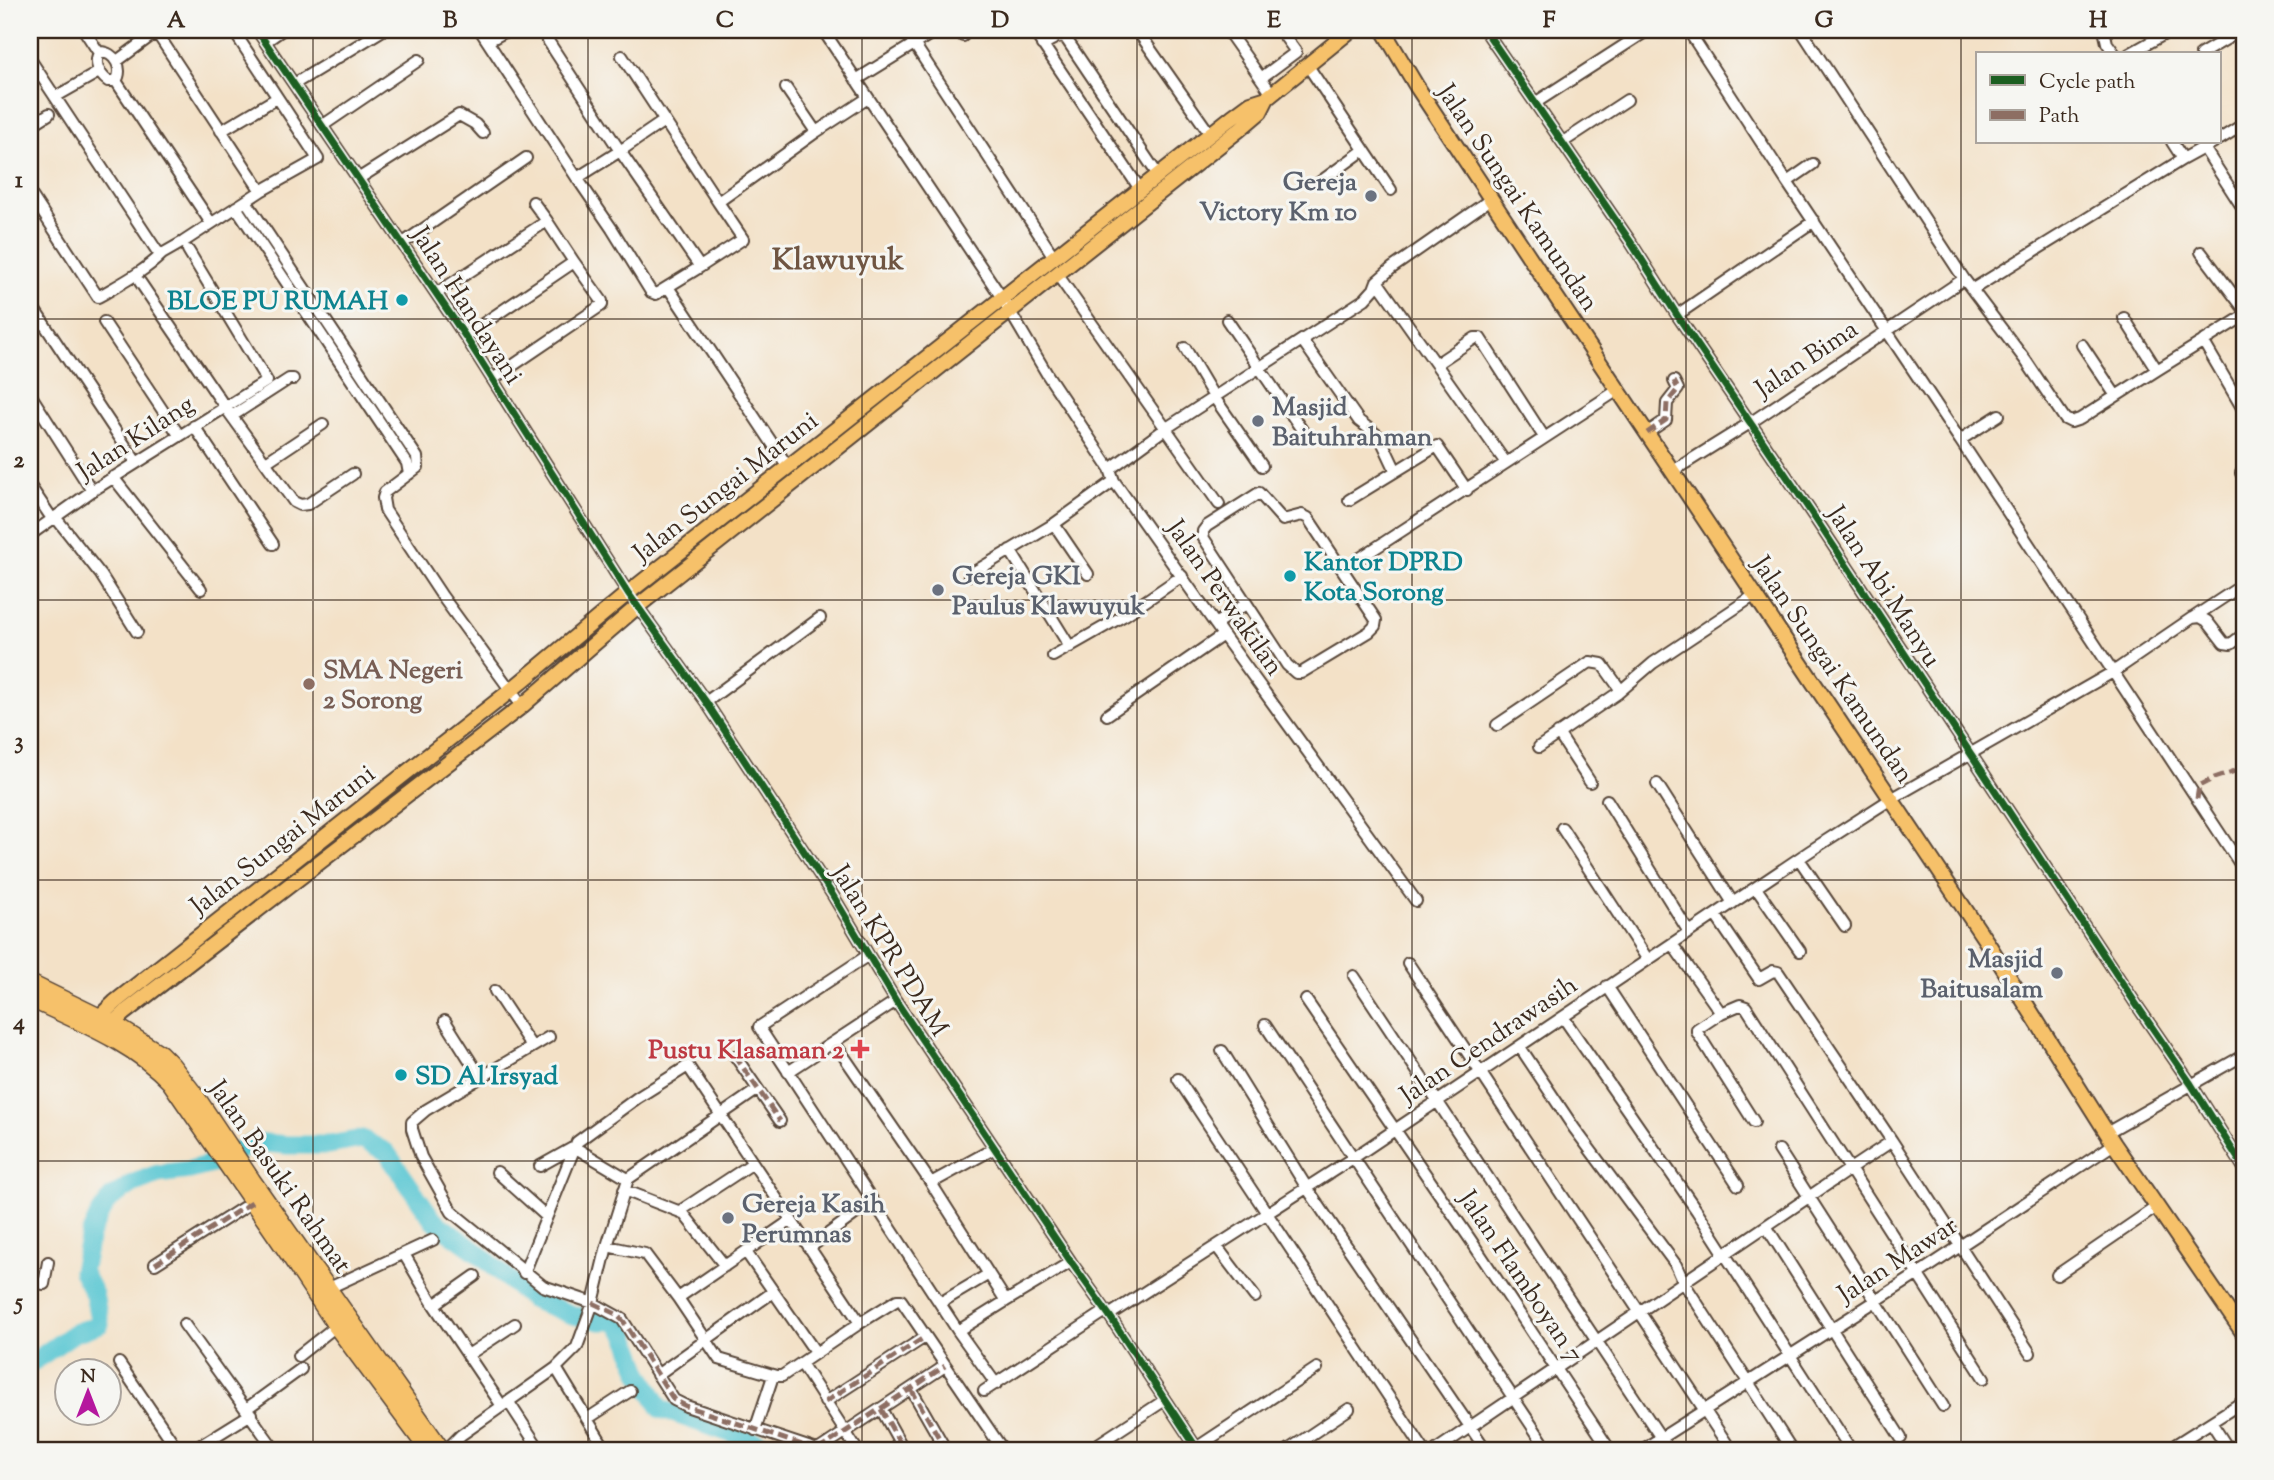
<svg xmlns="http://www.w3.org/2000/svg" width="2274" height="1480" viewBox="0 0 2274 1480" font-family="'Sorts Mill Goudy',serif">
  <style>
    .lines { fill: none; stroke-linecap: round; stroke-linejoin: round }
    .river { stroke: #5bc7d3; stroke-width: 19 }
    .minor-casing { stroke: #574537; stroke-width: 14 }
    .major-casing { stroke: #574537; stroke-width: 18 }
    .highway-casing { stroke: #574537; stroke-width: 19 }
    .minor { stroke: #fff; stroke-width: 10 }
    .major { stroke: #f6c16b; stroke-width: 14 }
    .highway { stroke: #f6c16b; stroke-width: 16 }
    .quiet { stroke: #8d6e63; stroke-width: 5; stroke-dasharray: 10 5; stroke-linecap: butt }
    .cycleway-casing { stroke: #f6f6f2; stroke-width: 11 }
    .cycleway { stroke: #1b5e20; stroke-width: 7 }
    .grid { fill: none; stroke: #3b2a1e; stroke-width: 2; stroke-opacity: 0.55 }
    .worship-dot { fill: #6b7280; stroke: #f6f6f2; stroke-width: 2.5 }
    .culture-dot { fill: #0f9aa8; stroke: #f6f6f2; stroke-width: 2.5 }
    .education-dot { fill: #8d6e63; stroke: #f6f6f2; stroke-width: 2.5 }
    .health-dot { fill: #e0444e; stroke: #f6f6f2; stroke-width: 2.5 }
    .labels { text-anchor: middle; stroke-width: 6; stroke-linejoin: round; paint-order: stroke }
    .worship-label { font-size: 26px; font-weight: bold; fill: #5b616d; stroke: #f6f6f2; text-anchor: start }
    .street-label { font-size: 26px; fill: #3b2a1e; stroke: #f6f6f2 }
    .culture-label { font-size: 26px; font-weight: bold; fill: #0d838f; stroke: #f6f6f2; text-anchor: start }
    .education-label { font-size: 26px; font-weight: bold; fill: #785e54; stroke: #f6f6f2; text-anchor: start }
    .health-label { font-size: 26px; font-weight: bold; fill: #be3a42; stroke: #f6f6f2; text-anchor: end }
    .quarter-label { font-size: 30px; font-weight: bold; fill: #6f5542; stroke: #f6f6f2 }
    .neatline { fill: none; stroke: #3b2a1e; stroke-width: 2.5 }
    .grid-label { font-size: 23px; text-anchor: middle; font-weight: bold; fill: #3b2a1e }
  </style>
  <rect width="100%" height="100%" fill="#f6f6f2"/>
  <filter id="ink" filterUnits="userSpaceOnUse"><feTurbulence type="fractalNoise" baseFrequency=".0143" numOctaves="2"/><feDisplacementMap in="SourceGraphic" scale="14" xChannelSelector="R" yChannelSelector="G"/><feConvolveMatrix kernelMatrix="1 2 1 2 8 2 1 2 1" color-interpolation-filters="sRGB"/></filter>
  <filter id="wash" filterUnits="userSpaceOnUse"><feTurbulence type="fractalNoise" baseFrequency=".00686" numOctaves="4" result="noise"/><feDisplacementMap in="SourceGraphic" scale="28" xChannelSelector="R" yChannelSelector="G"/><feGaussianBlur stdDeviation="1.57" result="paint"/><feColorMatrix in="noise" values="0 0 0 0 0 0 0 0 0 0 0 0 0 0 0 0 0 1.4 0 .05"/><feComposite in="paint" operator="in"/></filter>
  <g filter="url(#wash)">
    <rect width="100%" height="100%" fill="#f3e1c7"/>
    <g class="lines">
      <!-- river -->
      <path class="river" d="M30,1364L74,1333L100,1324L94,1294L82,1271L90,1235L99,1215L111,1198L134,1183L158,1174L190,1170L215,1163L255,1142L287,1145H329L362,1139L386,1152L434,1221L477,1252L531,1299L573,1315L600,1321H615L626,1333L639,1370L661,1409L779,1450"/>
    </g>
  </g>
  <g filter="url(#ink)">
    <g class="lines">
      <!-- minor casing -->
      <g class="minor-casing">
        <path id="minor" d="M84,30L99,53
          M155,30L261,191
          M257,30L465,336L628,593L706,702L832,894L896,1001L1071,1262L1109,1315L1198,1450
          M480,30L577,178
          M541,30L620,151L664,121
          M823,30L1002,298L1047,374L1110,469L1114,481L1223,635L1416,901
          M905,30L1054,257
          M959,30L963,36
          M1033,30L1140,189
          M1137,30L1210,134
          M1227,30L1272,94
          M1485,30L1630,241L1677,315L1815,518L2136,1004L2191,1084L2244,1168
          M1688,30L1787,182
          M1801,30L1964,279L2026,361L2065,419L2071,422L2080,419L2157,370L2124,318
          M2104,30L2107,43L2115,54
          M488,41L508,30
          M265,42L282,30
          M1042,45L1059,36L1065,37L1158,175
          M100,52C115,52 124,69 116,81H108C99,75 93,61 100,52Z
          M2129,54L2172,30
          M2201,54L2242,30
          M622,56L718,202
          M30,59L157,251L162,254L183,242L261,191L318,159L233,30
          M117,61L159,30
          M1308,66L1391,190
          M1261,78L1296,52L1280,30
          M856,80L937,30
          M116,81L211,223
          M294,84L383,30
          M786,88L816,132
          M55,97L99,72
          M1535,103L1648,30
          M30,126L49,114
          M322,126L419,60
          M221,131L277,98
          M2220,139L2244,124
          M1563,142L1627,100
          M2172,142L2183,159
          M2204,148L2244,210
          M620,151L700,267L656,294L651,292L612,229L577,178Z
          M1813,164L1787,182L1960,440L1999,415
          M358,179L459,115L475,124L483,133
          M1320,182L1364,150
          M30,193L98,297C120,284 144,272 162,254
          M246,201L417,457L418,467L385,492L383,498L385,510L442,596L522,706
          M533,202L547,221
          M236,207L407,463L409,474
          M403,243L526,158
          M2201,252L2244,309
          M700,267L743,239L718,202L816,132L868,98
          M1057,274L1219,504
          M1377,281L1506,463
          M140,282L225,407L294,502L300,505L308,504L353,474
          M668,287L788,467
          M1973,289L2183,159L2214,142
          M437,293L547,221L574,262
          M30,303L136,462
          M1677,315L1814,221
          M1227,320L1306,436
          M104,322L179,435
          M465,336L574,262L602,301V305L493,379
          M1302,340L1359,421L1380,437L1396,471
          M2203,341L2244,411
          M2082,345L2116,396
          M1185,348L1214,397L1262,466
          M1436,364L1475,338H1480L1544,437
          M2157,370L2244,316
          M30,394L92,491
          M232,416L289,379H293
          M194,426L273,544
          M1647,433L1666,420L1667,403L1678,389L1674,381
          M1960,440L2244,870
          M266,462L323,424
          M1110,469L1165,429L1365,299L1374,289L1377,281L1392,268L1491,199
          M1673,471L1750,423L1964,279
          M2241,473L2244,471
          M113,477L201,589
          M30,486L53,520
          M1259,493L1283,520L1302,515L1308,518L1376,620L1375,626L1369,632L1301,673H1296L1287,665L1203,537V531L1207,526Z
          M1349,500L1437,446L1467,490
          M56,518L101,575L137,632
          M1054,524L1088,574
          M30,535L92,491L267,381L188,250
          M1010,550L1070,647
          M1357,560L1618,390
          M969,575L1054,524L1114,481
          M2194,617L2244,584
          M1215,624L1246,604
          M1053,656L1125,615L1182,576
          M706,702L820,618
          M1107,715L1223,635
          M1497,725L1590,662L1602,664L1620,689
          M1558,733L1590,782
          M1539,747L1618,693L1653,663L1755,595
          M1657,784L1733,903
          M1607,800L1689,932
          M1562,828L1648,960
          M1799,859L1845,926
          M1756,888L1800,951
          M1716,916L1759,979L1773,971L1778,972L1892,1141
          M1672,944L1721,1013L1697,1029V1032L1754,1122
          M1408,963L1731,1450
          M1354,976L1669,1450
          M1607,986L1738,1185
          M495,991L532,1047
          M1306,1000L1470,1239L1610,1450
          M1721,1013L1740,1005L1746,1007L1850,1169L1892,1141L2030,1353
          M1563,1017L1697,1211L1851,1450
          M445,1021L481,1078
          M1265,1025L1548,1450
          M549,1037L426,1110L412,1122V1129L421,1157L452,1212L543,1286L593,1303L622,1319L674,1400L686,1406L817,1450
          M834,1042L931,1183L1006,1301L958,1331
          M1520,1047L1574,1128L1676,1265L1684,1283L1792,1450
          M1222,1051L1307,1188L1486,1450
          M735,1056L780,1121
          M788,1072L896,1001
          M1178,1079L1424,1450
          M2108,1132L2244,1055
          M574,1147L628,1179
          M1779,1150L1943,1406
          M540,1166L574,1147
          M497,1172L546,1216
          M931,1183L995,1148
          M624,1190L683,1213L725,1266
          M873,1201L958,1331L996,1384
          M680,1211L753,1163
          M1766,1226L1901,1438
          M607,1246L645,1254L678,1298L790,1221
          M1217,1247L1255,1297
          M809,1248L873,1201L759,1027L867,956
          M746,1252L816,1353
          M404,1254L434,1305L502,1406
          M155,1264L252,1202
          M524,1273L577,1142L637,1098L688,1066L860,1323L897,1300H901L1003,1450
          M2057,1275L2158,1206
          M30,1282L44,1284L48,1262
          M329,1288L433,1240
          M678,1298L719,1359L776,1376H782L860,1323
          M1006,1301L1071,1262
          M940,1303L989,1274
          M434,1305L475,1276
          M1109,1315L1353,1158L1810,851L1891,799L2113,672L2192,618L2200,617L2207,621L2224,643L2231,644L2244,634
          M184,1324L275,1450
          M468,1355L515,1324
          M298,1356L336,1326
          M119,1363L178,1450
          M801,1363L857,1450
          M556,1368L606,1450
          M657,1375L773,1292
          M911,1389L946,1450
          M984,1391L1106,1311
          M508,1401L540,1450
          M825,1402L925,1337
          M246,1409L301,1369
          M881,1409L904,1450
          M587,1419L630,1391
          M2211,1422L2229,1450
          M755,1430L773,1376
          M1196,1448L1317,1368
          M193,1450L251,1414
          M446,1450L461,1435L556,1368L577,1347L593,1303L607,1246L628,1179L757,1090
          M818,1450L945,1366
          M1089,1450L1165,1400
          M1288,1450L1349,1409
          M1436,1450L1850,1169L1984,1378
          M1642,1450L1918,1274L2114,1144
          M2167,1450L2244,1401"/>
      </g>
      <!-- major casing -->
      <g class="major-casing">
        <path id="major" d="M1383,30L1417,87L1538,270L1990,947L2114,1144L2244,1334
          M93,1023L115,1002L510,691L628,593L1232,117L1251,103L1267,98
          M106,1030L124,1013L522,706L638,606L1240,129L1260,112L1267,98L1351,30"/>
      </g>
      <!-- highway casing -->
      <g class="highway-casing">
        <path id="highway" d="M30,983L112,1023L160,1053L172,1065L196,1096L252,1180L442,1450
          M30,999C79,1022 132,1042 170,1082L289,1255L336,1326L428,1450"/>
      </g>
      <!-- minor -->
      <use href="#minor" class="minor"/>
      <!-- major -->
      <use href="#major" class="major"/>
      <!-- highway -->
      <use href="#highway" class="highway"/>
      <!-- quiet -->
      <path class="quiet" d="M1647,433L1666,420L1667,403L1678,389L1674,381
        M2197,799L2199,786L2214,778L2244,768
        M735,1056L780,1121
        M155,1264L252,1202
        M593,1303L616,1314L624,1322L674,1400L686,1406L817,1450
        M911,1389L946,1450
        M825,1402L925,1337
        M881,1409L904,1450
        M818,1450L945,1366"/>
      <!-- cycleway casing -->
      <g class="cycleway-casing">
        <path id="cycleway" d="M257,30L465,336L628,593L706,702L832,894L896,1001L1071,1262L1109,1315L1198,1450
          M1485,30L1630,241L1677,315L1815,518L2136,1004L2191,1084L2244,1168"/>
      </g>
      <!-- cycleway -->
      <use href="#cycleway" class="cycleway"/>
    </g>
  </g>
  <!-- grid -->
  <path class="grid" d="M313,30V1450M588,30V1450M862,30V1450M1137,30V1450M1412,30V1450M1686,30V1450M1961,30V1450M30,319H2244M30,600H2244M30,880H2244M30,1161H2244"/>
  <!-- markers -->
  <g class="worship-dot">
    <circle cx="1371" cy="196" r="7"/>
    <circle cx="1258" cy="421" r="7"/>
    <circle cx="938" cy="590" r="7"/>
    <circle cx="2057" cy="973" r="7"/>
    <circle cx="728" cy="1218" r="7"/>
  </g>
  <g class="culture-dot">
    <circle cx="402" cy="300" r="7"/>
    <circle cx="1290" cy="576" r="7"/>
    <circle cx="401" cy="1075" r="7"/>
  </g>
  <circle class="education-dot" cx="309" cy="684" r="7"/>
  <path class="health-dot" d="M856.5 1038.5h7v7h7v7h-7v7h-7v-7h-7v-7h7z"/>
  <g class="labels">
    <!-- worship labels -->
    <g class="worship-label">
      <text x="1357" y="190" text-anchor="end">Gereja<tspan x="1357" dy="30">Victory Km 10</tspan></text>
      <text x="1272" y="415">Masjid<tspan x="1272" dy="30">Baituhrahman</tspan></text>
      <text x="952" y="584">Gereja GKI<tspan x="952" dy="30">Paulus Klawuyuk</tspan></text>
      <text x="2043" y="967" text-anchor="end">Masjid<tspan x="2043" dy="30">Baitusalam</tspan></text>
      <text x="742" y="1212">Gereja Kasih<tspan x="742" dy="30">Perumnas</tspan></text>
    </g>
    <!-- street labels -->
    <g class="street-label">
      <text transform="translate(1519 197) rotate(56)" y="9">Jalan Sungai Kamundan</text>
      <text transform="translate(468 305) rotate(57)" y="9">Jalan Handayani</text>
      <text transform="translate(1806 358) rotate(-34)" y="9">Jalan Bima</text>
      <text transform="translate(135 437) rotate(-33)" y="9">Jalan Kilang</text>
      <text transform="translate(725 486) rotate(-38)" y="9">Jalan Sungai Maruni</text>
      <text transform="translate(1885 586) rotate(57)" y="9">Jalan Abi Manyu</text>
      <text transform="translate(1226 597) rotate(55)" y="9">Jalan Perwakilan</text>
      <text transform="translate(1834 669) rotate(56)" y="9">Jalan Sungai Kamundan</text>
      <text transform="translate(282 839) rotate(-38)" y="9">Jalan Sungai Maruni</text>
      <text transform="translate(891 950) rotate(58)" y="9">Jalan KPR PDAM</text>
      <text transform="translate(1488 1039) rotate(-34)" y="9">Jalan Cendrawasih</text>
      <text transform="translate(281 1176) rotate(55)" y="9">Jalan Basuki Rahmat</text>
      <text transform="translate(1897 1259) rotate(-33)" y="9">Jalan Mawar</text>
      <text transform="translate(1522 1276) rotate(56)" y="9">Jalan Flamboyan 7</text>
    </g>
    <!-- culture labels -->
    <g class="culture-label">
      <text x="388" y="309" text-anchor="end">BLOE PU RUMAH</text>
      <text x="1304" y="570">Kantor DPRD<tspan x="1304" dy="30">Kota Sorong</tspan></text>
      <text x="415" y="1084">SD Al Irsyad</text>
    </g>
    <!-- education labels -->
    <g class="education-label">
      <text x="323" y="678">SMA Negeri<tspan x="323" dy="30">2 Sorong</tspan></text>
    </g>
    <!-- health labels -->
    <g class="health-label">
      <text x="844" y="1058">Pustu Klasaman 2</text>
    </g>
    <!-- quarter labels -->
    <g class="quarter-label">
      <text x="838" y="269">Klawuyuk</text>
    </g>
  </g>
  <!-- margin -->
  <rect width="2274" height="1480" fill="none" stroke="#f6f6f2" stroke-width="77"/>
  <!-- legend -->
  <rect x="1976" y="52" width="245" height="91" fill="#f6f6f2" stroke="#aba49d" stroke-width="2"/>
  <rect x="1990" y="75" width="35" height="10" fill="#1b5e20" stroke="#aba49d" stroke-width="2"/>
  <text x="2039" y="88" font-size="21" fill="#3b2a1e">Cycle path</text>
  <rect x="1990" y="110" width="35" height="10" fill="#8d6e63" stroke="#aba49d" stroke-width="2"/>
  <text x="2039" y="122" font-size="21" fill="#3b2a1e">Path</text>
  <!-- north arrow -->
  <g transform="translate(88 1392)"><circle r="33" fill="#f6f6f2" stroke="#aba49d" stroke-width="2"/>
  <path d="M0-5L12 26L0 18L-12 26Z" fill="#b5179e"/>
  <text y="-10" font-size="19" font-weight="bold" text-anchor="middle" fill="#3b2a1e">N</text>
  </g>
  <rect x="38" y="38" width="2198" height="1404" class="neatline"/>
  <g class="grid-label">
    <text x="176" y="27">A</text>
    <text x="450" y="27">B</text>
    <text x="725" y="27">C</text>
    <text x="1000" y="27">D</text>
    <text x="1274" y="27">E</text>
    <text x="1549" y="27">F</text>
    <text x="1824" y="27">G</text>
    <text x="2098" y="27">H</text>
    <text x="19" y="187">1</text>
    <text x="19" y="467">2</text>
    <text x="19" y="748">3</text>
    <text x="19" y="1029">4</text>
    <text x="19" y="1309">5</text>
  </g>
</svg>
